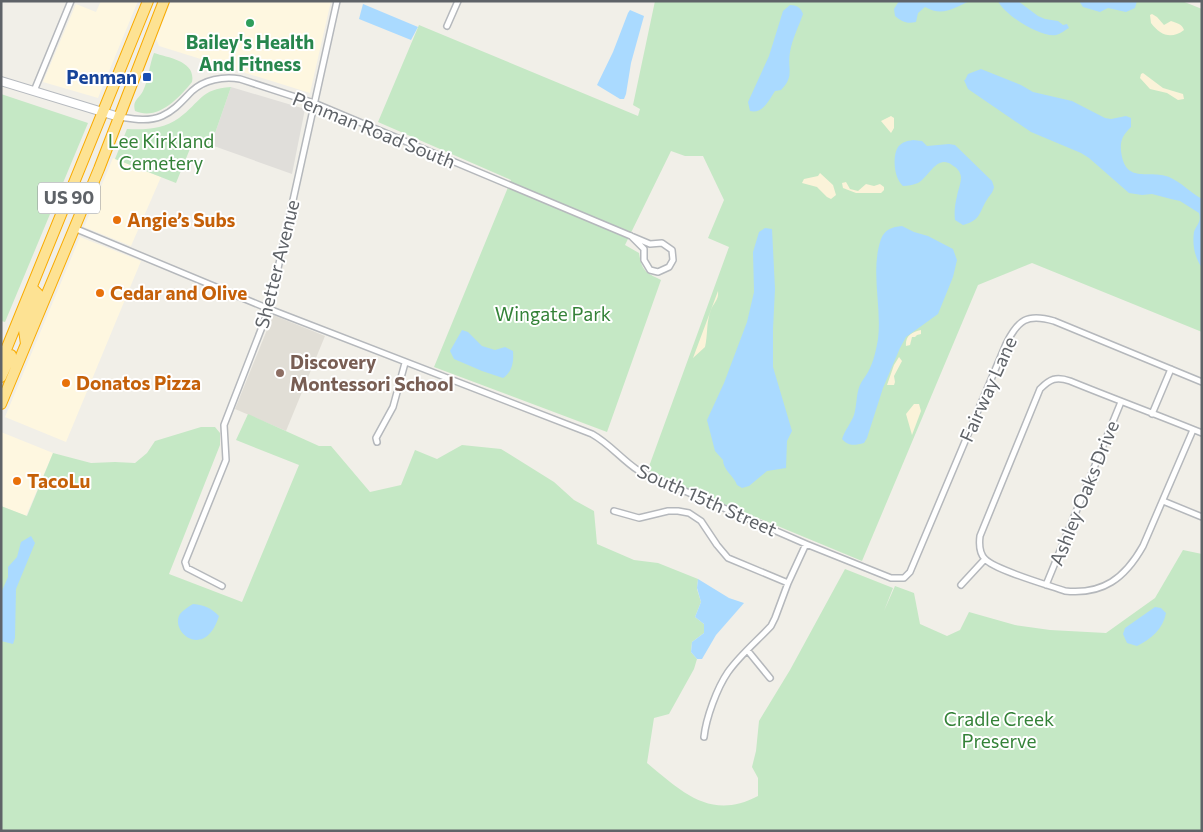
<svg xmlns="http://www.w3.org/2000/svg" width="1203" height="832" viewBox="0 0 1203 832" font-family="Commissioner,sans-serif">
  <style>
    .commercial { fill: #fef7e0 }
    .industrial { fill: #e0deda }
    .education { fill: #e1ded6 }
    .green { fill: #c5e8c5 }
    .sand { fill: #fbf3d9 }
    .water { fill: #aadaff }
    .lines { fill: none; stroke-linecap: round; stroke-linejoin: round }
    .street-casing { stroke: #b5b8bc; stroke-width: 8 }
    .secondary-casing { stroke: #b6babf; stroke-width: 10 }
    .highway-casing { stroke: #f9ab00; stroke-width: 12 }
    .street { stroke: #fff; stroke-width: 5 }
    .secondary { stroke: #fff; stroke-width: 8 }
    .highway { stroke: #fde293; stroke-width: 10 }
    .leisure-dot { fill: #2e9e5b; stroke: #fff; stroke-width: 2 }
    .transit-dot { fill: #1a4fb4; stroke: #fff; stroke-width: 2 }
    .food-dot { fill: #e8710a; stroke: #fff; stroke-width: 2 }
    .education-dot { fill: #8d6e63; stroke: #fff; stroke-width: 2 }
    .labels { text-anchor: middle; stroke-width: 4; stroke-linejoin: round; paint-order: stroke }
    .shield { fill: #fff; stroke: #8f9295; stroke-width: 1 }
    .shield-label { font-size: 18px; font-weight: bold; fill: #5f6368 }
    .leisure-label { font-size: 19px; font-weight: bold; fill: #27864d; stroke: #fff }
    .transit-label { font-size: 19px; font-weight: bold; fill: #164399; stroke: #fff; text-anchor: end }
    .street-label { font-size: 19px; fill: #5f6368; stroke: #fff }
    .park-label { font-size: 19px; fill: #348238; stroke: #fff }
    .food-label { font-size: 19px; font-weight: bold; fill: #c56008; stroke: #fff; text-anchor: start }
    .education-label { font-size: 19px; font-weight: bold; fill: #785e54; stroke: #fff; text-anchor: start }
  </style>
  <rect width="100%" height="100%" fill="#f1efe8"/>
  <!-- commercial -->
  <path class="commercial" d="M101,1H138L98,98L43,82L76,4L96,12Z
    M171,1H331L310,93L159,46L156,39Z
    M113,158L161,177L131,246L84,227Z
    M80,237L141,261L66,442L5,417Z
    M1,432L53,453L26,516L1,506Z"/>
  <!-- industrial -->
  <path class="industrial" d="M231,87L305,109L292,174L211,145Z"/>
  <!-- education -->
  <path class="education" d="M273,315L325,336L286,431L235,409Z"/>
  <!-- green -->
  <path class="green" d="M655,1H1182L1202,9V332L1032,263L978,285L862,561L647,472L729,247L708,238L724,200L703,156H685L671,151L625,245L639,253C642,271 645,272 661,280L607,432L434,367L511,180L378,122L419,25L638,116L640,109L633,105Z
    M154,53C169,58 196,61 192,82C179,98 158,121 135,111C132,100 139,99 143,91C149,78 149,66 154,53Z
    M231,87L211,145L194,139L176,183L115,159L127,129C146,130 164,129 179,118C201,102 200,89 231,87Z
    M1,94L88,123L5,322L1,321Z
    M248,414L319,446H331L370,492L401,485L415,450L437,459L462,445L501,449L554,482L574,500L594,511L597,544L634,560L658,563L698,579L697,589L701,602L695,617L704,624V633L692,642L691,652L697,659L694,669L669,714L654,718L647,763C682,792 711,821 758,796V778L752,767L756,751L759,721L790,670L845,569L893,588L884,611L895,586L914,593L920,624L947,636L960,630L969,612L1015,625L1050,630L1106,633L1155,598L1183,550L1202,554V831H1V506L27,516L53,453L91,463L115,462L135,463L147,453L155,441L201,427H215L220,433V445L169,574L242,602L299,465L236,440Z"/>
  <!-- sand -->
  <path class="sand" d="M1152,14L1157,17L1164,25L1171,21C1177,23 1182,24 1184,30C1171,40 1160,35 1151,23L1150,15Z
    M1143,73L1163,88L1183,94L1184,99L1178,100L1167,93L1150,89L1140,78L1141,74Z
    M891,116L894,118V128L891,133L881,121Z
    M820,173L833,185L836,195L831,199L827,197L817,187L802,183L804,179L818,176Z
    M846,182L850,189L858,191L866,184L874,186L880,184L884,187V190L881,193H856L843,188L842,183Z
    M718,291C719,300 714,302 711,310C706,322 708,335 705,347L693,358Z
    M921,330V334L917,335L915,337H912L910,345L906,346C905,336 912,332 921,330Z
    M899,357L902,361L894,376L895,382L894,385H887L894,365Z
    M914,404H919L921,411L912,435L906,414Z"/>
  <!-- water -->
  <path class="water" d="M899,1H970C953,8 943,17 925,7L918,13L916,22C907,24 902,22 895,16L894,9Z
    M998,1H1018L1038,16L1045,19L1058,21L1063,25L1067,24L1069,28C1065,30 1061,34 1056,35C1042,38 1004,15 998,1Z
    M1079,1H1137L1135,8L1126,12L1108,8L1100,12L1083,7Z
    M363,4L418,27L411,40L359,19Z
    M790,5C797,5 801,8 803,14C799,26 792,39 790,52C787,69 795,76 781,90L775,91C769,100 763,114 750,111L748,102L769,56L783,11Z
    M630,10L644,16L631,63L626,94L624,99H620L597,85L613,52L628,13Z
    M981,69L1021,85L1033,92L1072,101L1105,118L1111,119L1126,116L1131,118V127C1123,135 1120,140 1121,151C1125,185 1148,169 1169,177C1181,182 1191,193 1202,199V268C1195,258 1192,245 1194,232C1196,225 1202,222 1199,213L1180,201L1171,199L1152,194L1142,195L1129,193L1089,158L1081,153L1031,132L968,89L964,80H965L968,74Z
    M913,140L922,141L927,146L949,144L955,145L992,181L994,187C993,192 991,194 988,198C979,211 982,220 963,225L955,220C954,212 955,204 957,196C958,190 961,184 961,177C960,171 957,168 952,165C937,154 929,177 918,183C913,185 908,186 903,186C894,179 892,156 898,147C902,142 907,141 913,140Z
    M902,226L914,232L928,236L953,249L957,260L953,277L938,314L906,337L900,348L883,388L867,438L864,443C855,445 849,447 842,439C845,430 851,423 854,415C857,405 856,394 860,385C862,380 866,376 868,372C874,361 876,350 878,339C882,306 870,271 881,239C885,229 892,227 902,226Z
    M765,228L772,229L775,289L773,329V367L792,431L787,441L786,468L767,471L749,486L742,488L737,485C734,476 723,470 723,460L715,451L707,420L724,383L747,322L754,292L753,252L759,232Z
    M462,330L468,332L482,346L495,350L505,347L513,351C514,362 512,372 503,378L482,371L454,359L450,351Z
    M31,536L35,543L16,589L15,638L13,644L1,641V593L8,577V567L17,557L21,542Z
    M698,579L729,598L744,603L716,635L702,659H697L691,652L692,642L704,633V624L695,617L701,602L697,588Z
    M193,604C205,605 211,608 219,616C205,661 169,632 180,614C183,610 188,607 193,604Z
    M1155,607L1161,608L1166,613C1163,629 1151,639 1137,646L1127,643L1123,634L1125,628Z"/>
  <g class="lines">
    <!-- street casing -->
    <g class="street-casing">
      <path id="street" d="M447,26L458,1
        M34,91L71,1
        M119,117C133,119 148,122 162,116C175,110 182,101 192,91C204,80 223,76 240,79L314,103L650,244L662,243L672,250L673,260L669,267L658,272L650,270L644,260V249L631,236
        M74,228L269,309L592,434C610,444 622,460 639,471L806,544L891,578H904L910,572L1006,344C1018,320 1027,313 1054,321L1202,382
        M1152,414L1171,369
        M1193,430L1143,546C1125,578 1103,595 1065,591C1048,585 995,570 985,559C979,553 979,544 980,536L1040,389C1050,379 1056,376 1070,381C1114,399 1158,415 1202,433
        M377,442L376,438L393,407L405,363
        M1163,501L1202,517
        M614,511L639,518L668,511H678L689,513L701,521L717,545L728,558L788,583
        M961,585L985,559
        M1046,585L1121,402
        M222,586L187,568L185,562L226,460L224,425L269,309L337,1
        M748,651L770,678
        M704,737C706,718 717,688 728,672C740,655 757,641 771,626L775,618L788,583L806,544"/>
    </g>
    <!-- secondary casing -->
    <g class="secondary-casing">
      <path id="secondary" d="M1,81L119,117"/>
    </g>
    <!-- highway casing -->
    <g class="highway-casing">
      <path id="highway" d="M26,344L24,330L38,294L32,288
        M1,362L148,1
        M1,377L11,355
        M1,404L99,169L164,1"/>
    </g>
    <!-- street -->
    <use href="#street" class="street"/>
    <!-- secondary -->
    <use href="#secondary" class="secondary"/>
    <!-- highway -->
    <use href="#highway" class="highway"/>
  </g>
  <!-- markers -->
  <circle class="leisure-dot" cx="250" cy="23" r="5"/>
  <rect class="transit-dot" x="142" y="72" width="10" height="10" rx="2.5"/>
  <g class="food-dot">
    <circle cx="117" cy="220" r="5"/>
    <circle cx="100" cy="293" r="5"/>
    <circle cx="66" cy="383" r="5"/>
    <circle cx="17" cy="481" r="5"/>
  </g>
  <circle class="education-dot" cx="280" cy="373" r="5"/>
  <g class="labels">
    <!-- shield labels -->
    <rect class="shield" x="38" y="182.5" width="62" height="31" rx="4"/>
    <g class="shield-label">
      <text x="69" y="204">US 90</text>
    </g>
    <!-- leisure labels -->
    <g class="leisure-label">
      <text x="250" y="49">Bailey's Health<tspan x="250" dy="22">And Fitness</tspan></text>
    </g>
    <!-- transit labels -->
    <g class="transit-label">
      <text x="137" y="84">Penman</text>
    </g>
    <!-- street labels -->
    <g class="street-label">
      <text transform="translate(374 130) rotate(22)" y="7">Penman Road South</text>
      <text transform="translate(277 264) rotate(-76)" y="7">Shetter Avenue</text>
      <text transform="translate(988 389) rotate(-66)" y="7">Fairway Lane</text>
      <text transform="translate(1084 493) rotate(-68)" y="7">Ashley Oaks Drive</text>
      <text transform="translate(707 500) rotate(24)" y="7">South 15th Street</text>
    </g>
    <!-- park labels -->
    <g class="park-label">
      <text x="161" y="148">Lee Kirkland<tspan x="161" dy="22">Cemetery</tspan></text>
      <text x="553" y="321">Wingate Park</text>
      <text x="999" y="726">Cradle Creek<tspan x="999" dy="22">Preserve</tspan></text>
    </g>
    <!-- food labels -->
    <g class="food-label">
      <text x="127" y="227">Angie’s Subs</text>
      <text x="110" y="300">Cedar and Olive</text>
      <text x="76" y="390">Donatos Pizza</text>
      <text x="27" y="488">TacoLu</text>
    </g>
    <!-- education labels -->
    <g class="education-label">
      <text x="290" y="369">Discovery<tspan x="290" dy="22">Montessori School</tspan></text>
    </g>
  </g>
  <!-- border -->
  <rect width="1203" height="832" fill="none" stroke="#5f6368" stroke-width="5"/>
</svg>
